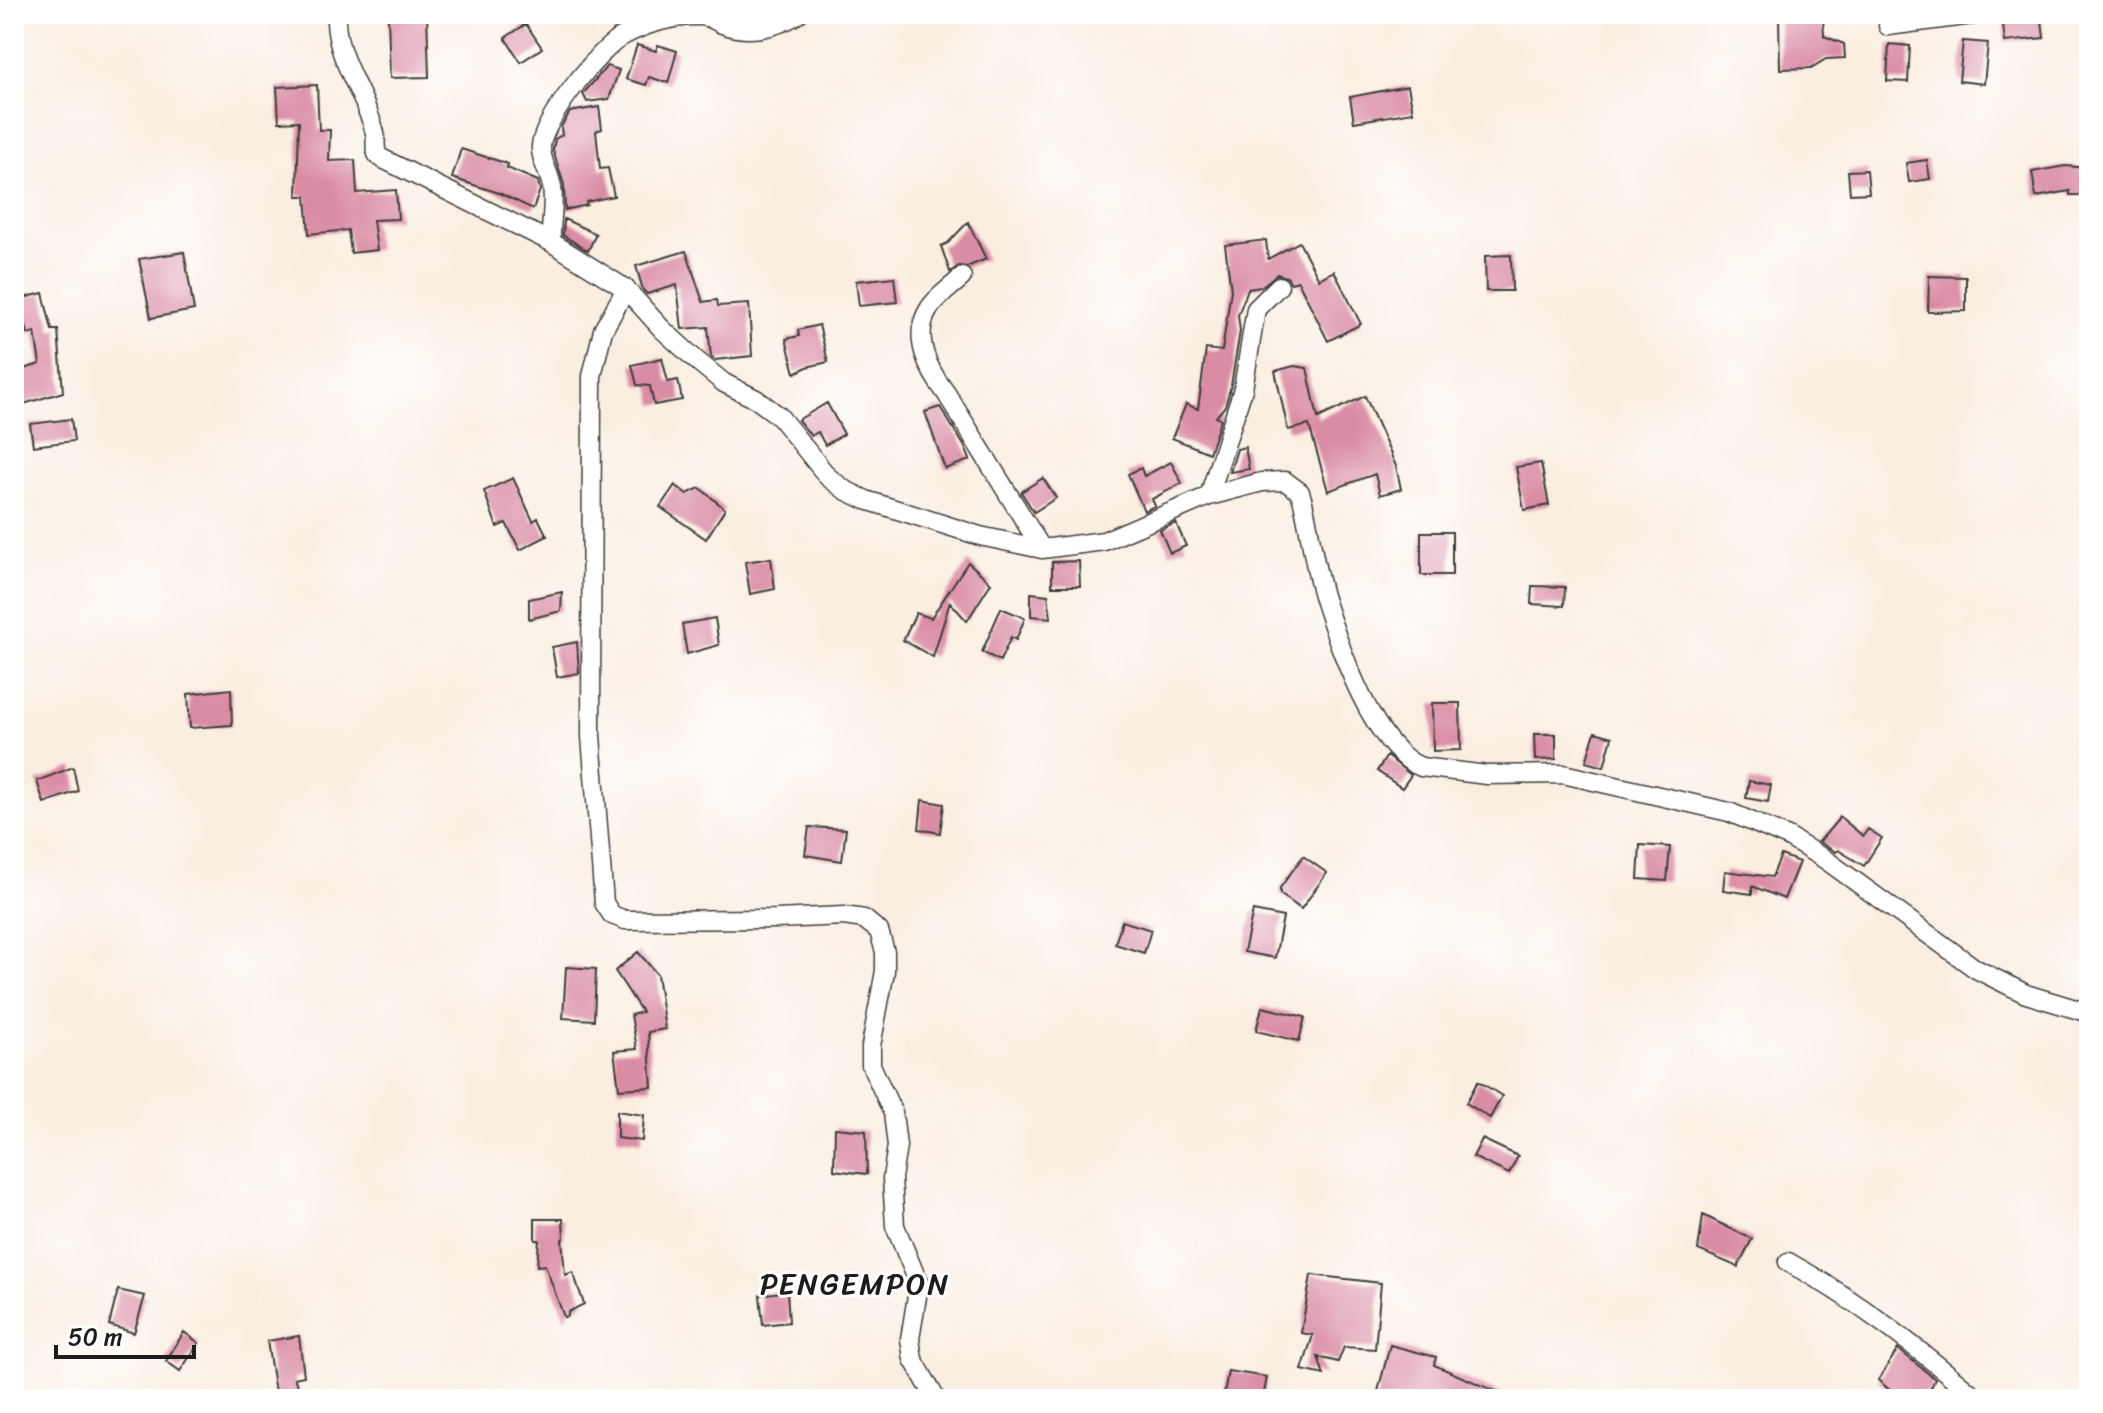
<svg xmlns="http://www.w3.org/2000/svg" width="2103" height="1413" viewBox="0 0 2103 1413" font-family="Sriracha,sans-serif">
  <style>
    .building { fill: #da8ca5 }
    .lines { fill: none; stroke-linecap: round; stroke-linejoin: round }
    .street-casing { stroke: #3d3c3a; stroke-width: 21 }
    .street { stroke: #fff; stroke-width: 18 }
    .labels { text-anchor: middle; stroke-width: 6; stroke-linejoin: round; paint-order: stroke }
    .quarter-label { font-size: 30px; letter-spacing: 2px; fill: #1c1c1c; stroke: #fff }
  </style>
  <rect width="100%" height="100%" fill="#fff"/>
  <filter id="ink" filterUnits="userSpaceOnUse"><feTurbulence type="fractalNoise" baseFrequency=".0125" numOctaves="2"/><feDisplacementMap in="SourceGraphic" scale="16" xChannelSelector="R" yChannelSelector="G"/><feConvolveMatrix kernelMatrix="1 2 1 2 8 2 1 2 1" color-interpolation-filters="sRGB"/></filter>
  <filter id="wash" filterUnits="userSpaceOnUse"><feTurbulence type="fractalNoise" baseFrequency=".006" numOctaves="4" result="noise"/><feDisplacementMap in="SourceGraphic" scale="32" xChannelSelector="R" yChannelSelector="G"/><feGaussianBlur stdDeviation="1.8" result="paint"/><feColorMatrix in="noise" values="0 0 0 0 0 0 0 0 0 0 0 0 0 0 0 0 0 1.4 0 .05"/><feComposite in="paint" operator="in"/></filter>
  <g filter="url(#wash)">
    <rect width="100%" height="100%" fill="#faeee1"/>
    <g id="blocks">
      <!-- building -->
      <path class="building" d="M427,14L429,77L390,78L388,15Z
        M611,14H626L627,20L614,27Z
        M1823,16L1824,36L1844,44L1845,58L1826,59L1811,68L1780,69L1779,17Z
        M2042,21L2044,38L2005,42L2003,25Z
        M526,24L542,48L521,62L505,38Z
        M1963,41L1988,43L1984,84L1959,81Z
        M1889,44L1910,46L1908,82L1887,81Z
        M637,45L656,51L658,45L677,51L668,83L649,77L646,85L626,79Z
        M607,66L619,70L609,99L587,102L583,94Z
        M317,85L319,130H330L329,161L355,160L357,193L396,190L398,219L373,220L377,250L351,253L348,230L309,234L306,196H297L299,121L279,122L277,87Z
        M1408,86L1413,112L1354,122L1350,97Z
        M599,107L602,129L596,131L600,169L608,168L614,196L586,202L587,205L565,210L564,185L553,150L555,139L562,135L561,127L570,112Z
        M461,149L508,164L507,168L538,181L540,190L533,209L499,193L452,178Z
        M1927,160L1930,179L1909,182L1906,163Z
        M2065,166L2089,168V195H2070V191L2036,197L2032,172Z
        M1867,170L1869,193L1850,194L1848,171Z
        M564,219L596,234L588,251L563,235Z
        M968,222L986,259L967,267L959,266L950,272L941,246L948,243Z
        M1266,240L1268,259L1299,242L1319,279L1334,271L1361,324L1328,341L1298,281L1291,283L1287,277L1277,274L1261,287L1248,289L1238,315L1240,331L1231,386L1225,406L1216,417L1221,419L1209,453L1172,438L1186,404L1198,409L1206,349L1222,351L1231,290L1225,245Z
        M686,251L703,302L717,300L718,306L749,304L752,356L715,360L711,357L708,327L682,329L677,285L647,294L643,290L636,266Z
        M184,252L194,310L151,318L139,259Z
        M1511,255L1512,291H1486L1485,256Z
        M1929,276L1966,277V311L1928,312Z
        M894,277L897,302L859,306L856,281Z
        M43,293L52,330H58L63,392L14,407V372L40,364L35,332L28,334L19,299Z
        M819,325L828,362L807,367L795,373L786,339L799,336L798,330Z
        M662,358L668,382L678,380L682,400L654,405L650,386L637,385L632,365Z
        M1294,366L1307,368L1318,418L1365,396L1396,466L1401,489L1380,495L1375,474L1328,491L1309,425L1288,430L1275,371Z
        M827,403L844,434L825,445L818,432L811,436L798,420Z
        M940,407L965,447L970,460L945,469L925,412Z
        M71,419L74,441L33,446L30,424Z
        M1245,447L1249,469L1230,472L1237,449Z
        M1171,462L1182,483L1152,499L1155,506L1144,511L1128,474L1141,468L1144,476Z
        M1541,463L1549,505L1524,510L1516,467Z
        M513,478L533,521L538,518L547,536L520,550L506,523L497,527L484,491Z
        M1043,478L1056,498L1034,512L1021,492Z
        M675,485L687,494L700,488L725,509L706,539L660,507Z
        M1176,523L1186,546L1170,553L1160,530Z
        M1421,532H1452V575H1421Z
        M771,558L775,589L750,594L745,562Z
        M1079,561L1080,586H1052V562Z
        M968,562L991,583L967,621L950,602L933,657L903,640L916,613L931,618Z
        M1532,586L1565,587L1564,606L1531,604Z
        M562,592L561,611L529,619V599Z
        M1031,593L1048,595L1051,618L1031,616Z
        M1001,608L1025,618L1016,640L1011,637L1000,661L982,652Z
        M715,618L719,645L687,654L682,624Z
        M577,642L579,673L557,677L552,647Z
        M231,689L232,725L190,728L188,694Z
        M1432,703H1460L1461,750L1433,751Z
        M1595,732L1612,737L1604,767L1586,762Z
        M1534,734H1556V759L1535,760Z
        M1387,756L1411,775L1402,788L1377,771Z
        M73,767L78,791L44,803L37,781Z
        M1749,781L1771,785L1768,802L1746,798Z
        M922,800L944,804L940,833L919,829Z
        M1840,817L1863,836L1868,829L1882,838L1864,866L1838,850L1836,852L1819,842Z
        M809,827L846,829L842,861L805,855Z
        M1640,845L1670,847L1667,881L1638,879Z
        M1781,855L1799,862L1784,899L1752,886V894L1723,890L1725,871L1772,877Z
        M1303,856L1327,873L1301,909L1280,894V888Z
        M1253,911L1283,917L1275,958L1244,952Z
        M1122,921L1151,930L1144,953L1115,944Z
        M638,952L657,974L665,1029L648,1032L652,1087L619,1089L614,1051L637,1049L631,1015L642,1012L615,971Z
        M566,967L596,969L594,1020L563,1018Z
        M1262,1007L1305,1017L1299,1041L1256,1031Z
        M1478,1081L1502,1096L1490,1118L1466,1103Z
        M617,1111L644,1115L642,1141L617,1138Z
        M835,1128L866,1131L867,1174L834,1170Z
        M1482,1139L1518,1156L1509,1174L1473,1157Z
        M1703,1215L1752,1239L1738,1267L1698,1250Z
        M535,1219H563L564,1238L562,1239L565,1275L573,1272L584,1304L568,1312V1316L564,1317L545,1265L537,1266L539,1240H535Z
        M1311,1275L1381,1283L1375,1349L1344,1347L1338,1362L1318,1357L1324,1375L1302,1370L1313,1335L1301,1333Z
        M118,1290L145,1296L134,1333L109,1325Z
        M787,1291L789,1322L763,1325L760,1295Z
        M184,1332L199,1343L180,1371L166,1361Z
        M299,1336L304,1376L294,1378L303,1399H276L267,1341Z
        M1390,1345L1436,1357L1434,1365L1514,1399H1376Z
        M1898,1349L1935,1379L1930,1390L1913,1399H1900L1878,1380Z
        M1228,1371L1267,1377L1263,1399H1223Z"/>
    </g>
  </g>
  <g filter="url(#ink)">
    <use href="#blocks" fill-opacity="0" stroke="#3d3c3a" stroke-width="2"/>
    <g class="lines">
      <!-- street casing -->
      <g class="street-casing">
        <path id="street" d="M336,14C334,58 365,92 375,133C377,143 373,149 379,157L551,242L626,289L662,329L696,360L724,383L756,399L779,416L828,477L845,490L866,500L980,536L1042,549L1104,541L1209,496L1262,482L1285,481L1300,492L1303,502C1311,536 1315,573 1326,605C1341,651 1374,748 1421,767L1487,775L1563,774L1729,812L1788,837L1826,860L1976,969L2026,994L2089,1013
          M1888,26L1980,14
          M551,242C550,224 555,204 552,187C550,173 540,160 541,146C543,120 600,48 623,36C644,24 676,15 700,16C709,16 714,20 722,24C747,34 775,28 798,14
          M962,277C952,287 936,297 929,309C911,337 929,371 946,393L1042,549
          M626,289L603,330L592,376L591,736L604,903L612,915L625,920L776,919L844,916L864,919L879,931L885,952V971L871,1046V1065L893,1113L897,1146L892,1178L895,1226L919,1284L910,1339L913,1359L936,1399
          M1209,496L1243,389L1256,309L1279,286
          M1788,1262C1857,1300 1918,1348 1978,1399"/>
      </g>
      <!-- street -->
      <use href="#street" class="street"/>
    </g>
  </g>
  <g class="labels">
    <!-- quarter labels -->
    <g class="quarter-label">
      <text x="855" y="1294">PENGEMPON</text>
    </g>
  </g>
  <!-- margin -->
  <rect width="2103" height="1413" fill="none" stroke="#fff" stroke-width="48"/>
  <!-- scale -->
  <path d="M56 1345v12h138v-12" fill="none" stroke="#1c1c1c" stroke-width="4"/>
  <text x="68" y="1345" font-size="24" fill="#1c1c1c" stroke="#ffffff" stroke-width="6" paint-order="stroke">50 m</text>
</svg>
